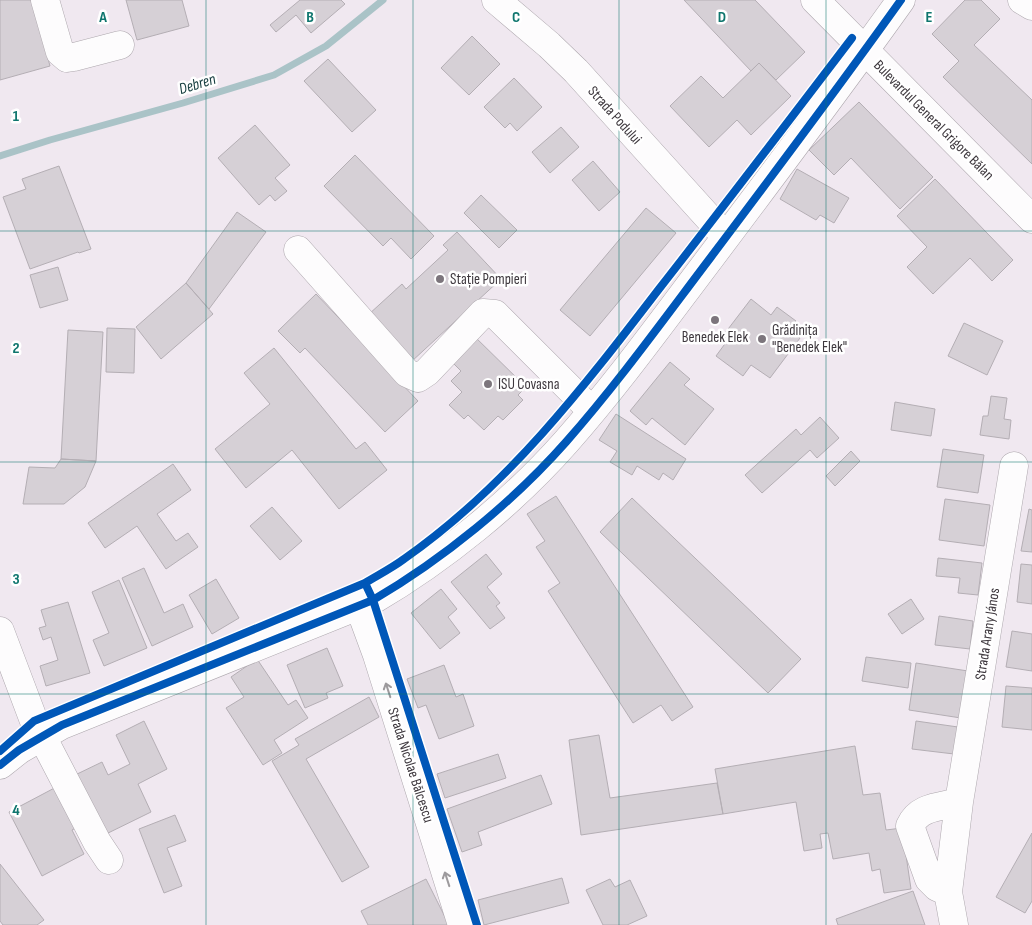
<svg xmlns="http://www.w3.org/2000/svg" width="1032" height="925" viewBox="0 0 1032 925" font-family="'Sofia Sans Condensed',sans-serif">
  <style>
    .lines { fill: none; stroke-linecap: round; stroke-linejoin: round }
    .stream { stroke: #aac3c7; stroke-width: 7 }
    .building { fill: #d6d0d6; stroke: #b4aeb4 }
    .minor-casing { stroke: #ada7ad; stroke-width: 29 }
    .major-casing { stroke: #ada7ad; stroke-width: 29 }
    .minor { stroke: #fdfcfd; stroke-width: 28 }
    .major { stroke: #fdfcfd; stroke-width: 28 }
    .cycleway-casing { stroke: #fff; stroke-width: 11 }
    .cycleway { stroke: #0057b8; stroke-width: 8 }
    .oneway { stroke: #9d9a9d }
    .grid { fill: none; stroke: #0f766e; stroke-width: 1; stroke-opacity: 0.55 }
    .poi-dot { fill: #7c757c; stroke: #fff; stroke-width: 2 }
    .labels { text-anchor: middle; stroke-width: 5; stroke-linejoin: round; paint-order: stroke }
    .street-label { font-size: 15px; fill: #3d373d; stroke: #fff }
    .poi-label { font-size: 15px; fill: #3d373d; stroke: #fff; text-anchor: start }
    .water-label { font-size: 16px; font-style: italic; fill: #123a3c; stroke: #fff }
    .grid-label { font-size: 16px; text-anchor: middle; font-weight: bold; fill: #0f766e; stroke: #fff; stroke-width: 5; stroke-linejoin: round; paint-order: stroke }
  </style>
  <rect width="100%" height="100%" fill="#f0e8f0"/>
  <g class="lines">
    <!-- stream -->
    <path class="stream" d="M0,156L50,140L183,103L274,75L326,46L383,0"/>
  </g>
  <!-- building -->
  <path class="building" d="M0,0H32L50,66L0,80Z
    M126,0H182L189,26L137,40Z
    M300,0H341L345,4L311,33L296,15L276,32L270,25Z
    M684,0H755L805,52L776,80L759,63L751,71Z
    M965,0H981L1000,19L974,45L1032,100V164L943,77L959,61L932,34Z
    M472,36L500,64L469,95L441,68Z
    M328,59L376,110L352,132L304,81Z
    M759,63L791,96L751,135L737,120L709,147L670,106L701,76L723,98Z
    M514,78L542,107L517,131L510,123L505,128L484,107Z
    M859,102L933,177L900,209L851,158L834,175L809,150Z
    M255,125L290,165L275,178L287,191L275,201L270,195L259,205L218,158Z
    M561,127L579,147L550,173L532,152Z
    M355,155L434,236L411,259L391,238L383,246L324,186Z
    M593,161L620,192L599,211L572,180Z
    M59,166L91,249L79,253L78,252L30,269L3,197L26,189L22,179Z
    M797,169L849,198L834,223L820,215L816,220L780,199Z
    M935,179L1013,260L992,281L970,258L933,294L907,267L927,247L897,216Z
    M481,195L517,230L499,248L464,213Z
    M646,208L676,233L590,336L560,310Z
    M237,212L266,232L209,309L186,283Z
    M457,232L501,279L411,362L368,315L402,284L406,289L448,250L443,245Z
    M58,267L68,300L40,308L30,275Z
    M186,283L213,314L161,359L136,327Z
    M316,294L418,401L385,432L305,348L300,353L278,331Z
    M751,299L771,315L777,307L796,321L789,329L800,338L770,378L751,365L743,376L716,356L727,341L722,337Z
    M964,323L1003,341L987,375L948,356Z
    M107,328L135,329L134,373L106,372Z
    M68,330L103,332L96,461L61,459Z
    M471,333L526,387L518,395L523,400L503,420L498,416L484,430L468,415L464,419L449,405L462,392L451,381L461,371L447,357Z
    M274,348L356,449L365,442L387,470L339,509L292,450L246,488L215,449L270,404L244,373Z
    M670,362L690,379L684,385L714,409L685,445L652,418L646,425L630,411Z
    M991,396L1007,398L1004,419L1011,420L1009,439L980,435L983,416H988Z
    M895,402L935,409L931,436L891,430Z
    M616,414L686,459L673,480L663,473L659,480L637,466L632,475L610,462L617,451L599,440Z
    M820,417L839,438L817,458L810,450L762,493L745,475L796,429L801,435Z
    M943,449L984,455L978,493L937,487Z
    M851,451L860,461L835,486L826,476Z
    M61,459L96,461L85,487L64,504H23L29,467L55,468Z
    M173,464L191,490L157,514L176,541L188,533L198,547L166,569L137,526L105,548L88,523Z
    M556,496L693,707L672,721L661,705L633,723L548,591L560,583L536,547L545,541L527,514Z
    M632,498L801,659L768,693L600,532Z
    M945,499L990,505L984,546L939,540Z
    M272,507L302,541L280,560L250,526Z
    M1029,509L1032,510V552L1021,551Z
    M486,554L502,574L487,587L500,603L496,606L505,618L490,629L451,582Z
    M938,558L982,563L978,595L958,593L960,578L936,576Z
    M1021,564L1032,565V604L1017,602Z
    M144,568L164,613L183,604L193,627L152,646L122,578Z
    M216,579L239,618L212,634L189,595Z
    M119,580L147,648L104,666L93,640L109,633L92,592Z
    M441,589L457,609L448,617L460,633L440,649L411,613Z
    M911,599L924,619L902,634L888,614Z
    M68,602L90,673L46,686L40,666L58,660L51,637L43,640L39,628L46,626L41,610Z
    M939,616L973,621L970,649L935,645Z
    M1012,631L1032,634V671L1006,667Z
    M327,648L343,686L326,693L328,698L305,708L287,665Z
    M866,657L911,663L908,688L862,681Z
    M257,659L288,705L296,700L308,718L274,740L282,753L263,765L226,708L244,697L231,677Z
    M916,663L968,671L961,718L909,710Z
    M444,665L456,697L463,694L474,726L439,739L426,705L418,708L407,679Z
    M1006,686L1032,688V730L1002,727Z
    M369,697L379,717L306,759L369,867L342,882L272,761L299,745L295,739Z
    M144,721L167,769L138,784L151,812L102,836L73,776L102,762L108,775L130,764L116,735Z
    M916,721L958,727L954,754L912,749Z
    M599,735L610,798L717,783L723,814L581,835L569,740Z
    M855,746L863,795L880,793L886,830L902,828L911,889L884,893L880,869L872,871L869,853L833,859L828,833L820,834L822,848L804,851L796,802L723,814L715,769Z
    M498,754L506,778L445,798L437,774Z
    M541,775L552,804L478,832L482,845L462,852L447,809Z
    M62,784L83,824L72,830L84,854L42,876L9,812Z
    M175,815L186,841L167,848L182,886L164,893L139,829Z
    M1032,833V901L1025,913L996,897Z
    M0,864L44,920L37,925H3L0,921Z
    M562,878L569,903L484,925L478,900Z
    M426,879L449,925H368L361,911Z
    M610,879L615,887L630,880L647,916L627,925H603L586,890Z
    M913,891L925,925H838L836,919Z"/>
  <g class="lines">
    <!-- minor casing -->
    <g class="minor-casing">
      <path id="minor" d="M45,0L60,52L67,58L74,57L120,45
        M496,0L549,45L576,71L726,237
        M1022,0L1032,6
        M298,250L407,373L418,378L427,372L483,313L495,314L592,411
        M359,606L377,655L462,925
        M0,631L34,721L97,842L109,860
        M0,765L19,750L62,725L373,600C443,559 513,502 566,442C618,383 664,319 711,257C775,172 839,87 901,0
        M948,892L937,887L929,879L910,826C919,806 940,807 959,802
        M954,925L948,892L959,802L1014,466"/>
    </g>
    <!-- major casing -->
    <g class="major-casing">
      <path id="major" d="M815,0L1032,219"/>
    </g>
    <!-- minor -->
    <use href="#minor" class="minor"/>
    <!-- major -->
    <use href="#major" class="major"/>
    <!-- cycleway casing -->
    <g class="cycleway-casing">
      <path id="cycleway" d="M365,583L373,600L477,925
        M0,751L34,721L365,583C378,575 392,568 404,559C507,487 583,388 659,289C724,206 788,122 852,38
        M0,765L19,750L62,725L373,600C443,559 513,502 566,442C618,383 664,319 711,257C775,172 839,87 901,0"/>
    </g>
    <!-- cycleway -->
    <use href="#cycleway" class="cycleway"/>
  </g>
  <!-- one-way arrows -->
  <defs><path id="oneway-shaft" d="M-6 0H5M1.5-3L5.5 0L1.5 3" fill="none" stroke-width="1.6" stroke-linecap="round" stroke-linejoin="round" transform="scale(1.25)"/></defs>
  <g class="oneway">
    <use href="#oneway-shaft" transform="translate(388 690) rotate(-108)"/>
    <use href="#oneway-shaft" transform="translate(447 879) rotate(-108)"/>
  </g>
  <!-- grid -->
  <path class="grid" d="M206,0V925M413,0V925M619,0V925M826,0V925M0,231H1032M0,462H1032M0,694H1032"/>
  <!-- markers -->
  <g class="poi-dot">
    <circle cx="440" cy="279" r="5"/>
    <circle cx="715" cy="320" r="5"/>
    <circle cx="762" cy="339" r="5"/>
    <circle cx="488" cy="384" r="5"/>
  </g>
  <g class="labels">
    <!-- street labels -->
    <g class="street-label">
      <text transform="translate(615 115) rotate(48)" y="5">Strada Podului</text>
      <text transform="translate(934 120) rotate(45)" y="5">Bulevardul General Grigore Bălan</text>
      <text transform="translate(987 634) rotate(-81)" y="5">Strada Arany János</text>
      <text transform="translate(411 765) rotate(72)" y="5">Strada Nicolae Bălcescu</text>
    </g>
    <!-- poi labels -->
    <g class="poi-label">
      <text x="450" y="284">Stație Pompieri</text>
      <text x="772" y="335">Grădinița<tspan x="772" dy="17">"Benedek Elek"</tspan></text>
      <text x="715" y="342" text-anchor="middle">Benedek Elek</text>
      <text x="498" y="389">ISU Covasna</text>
    </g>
    <!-- water labels -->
    <g class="water-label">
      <text transform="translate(197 83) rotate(-17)" y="6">Debren</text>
    </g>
  </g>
  <g class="grid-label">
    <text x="103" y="22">A</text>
    <text x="310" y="22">B</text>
    <text x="516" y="22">C</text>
    <text x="722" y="22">D</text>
    <text x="929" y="22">E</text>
    <text x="16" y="121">1</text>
    <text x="16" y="353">2</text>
    <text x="16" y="584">3</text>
    <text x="16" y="815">4</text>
  </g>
</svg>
